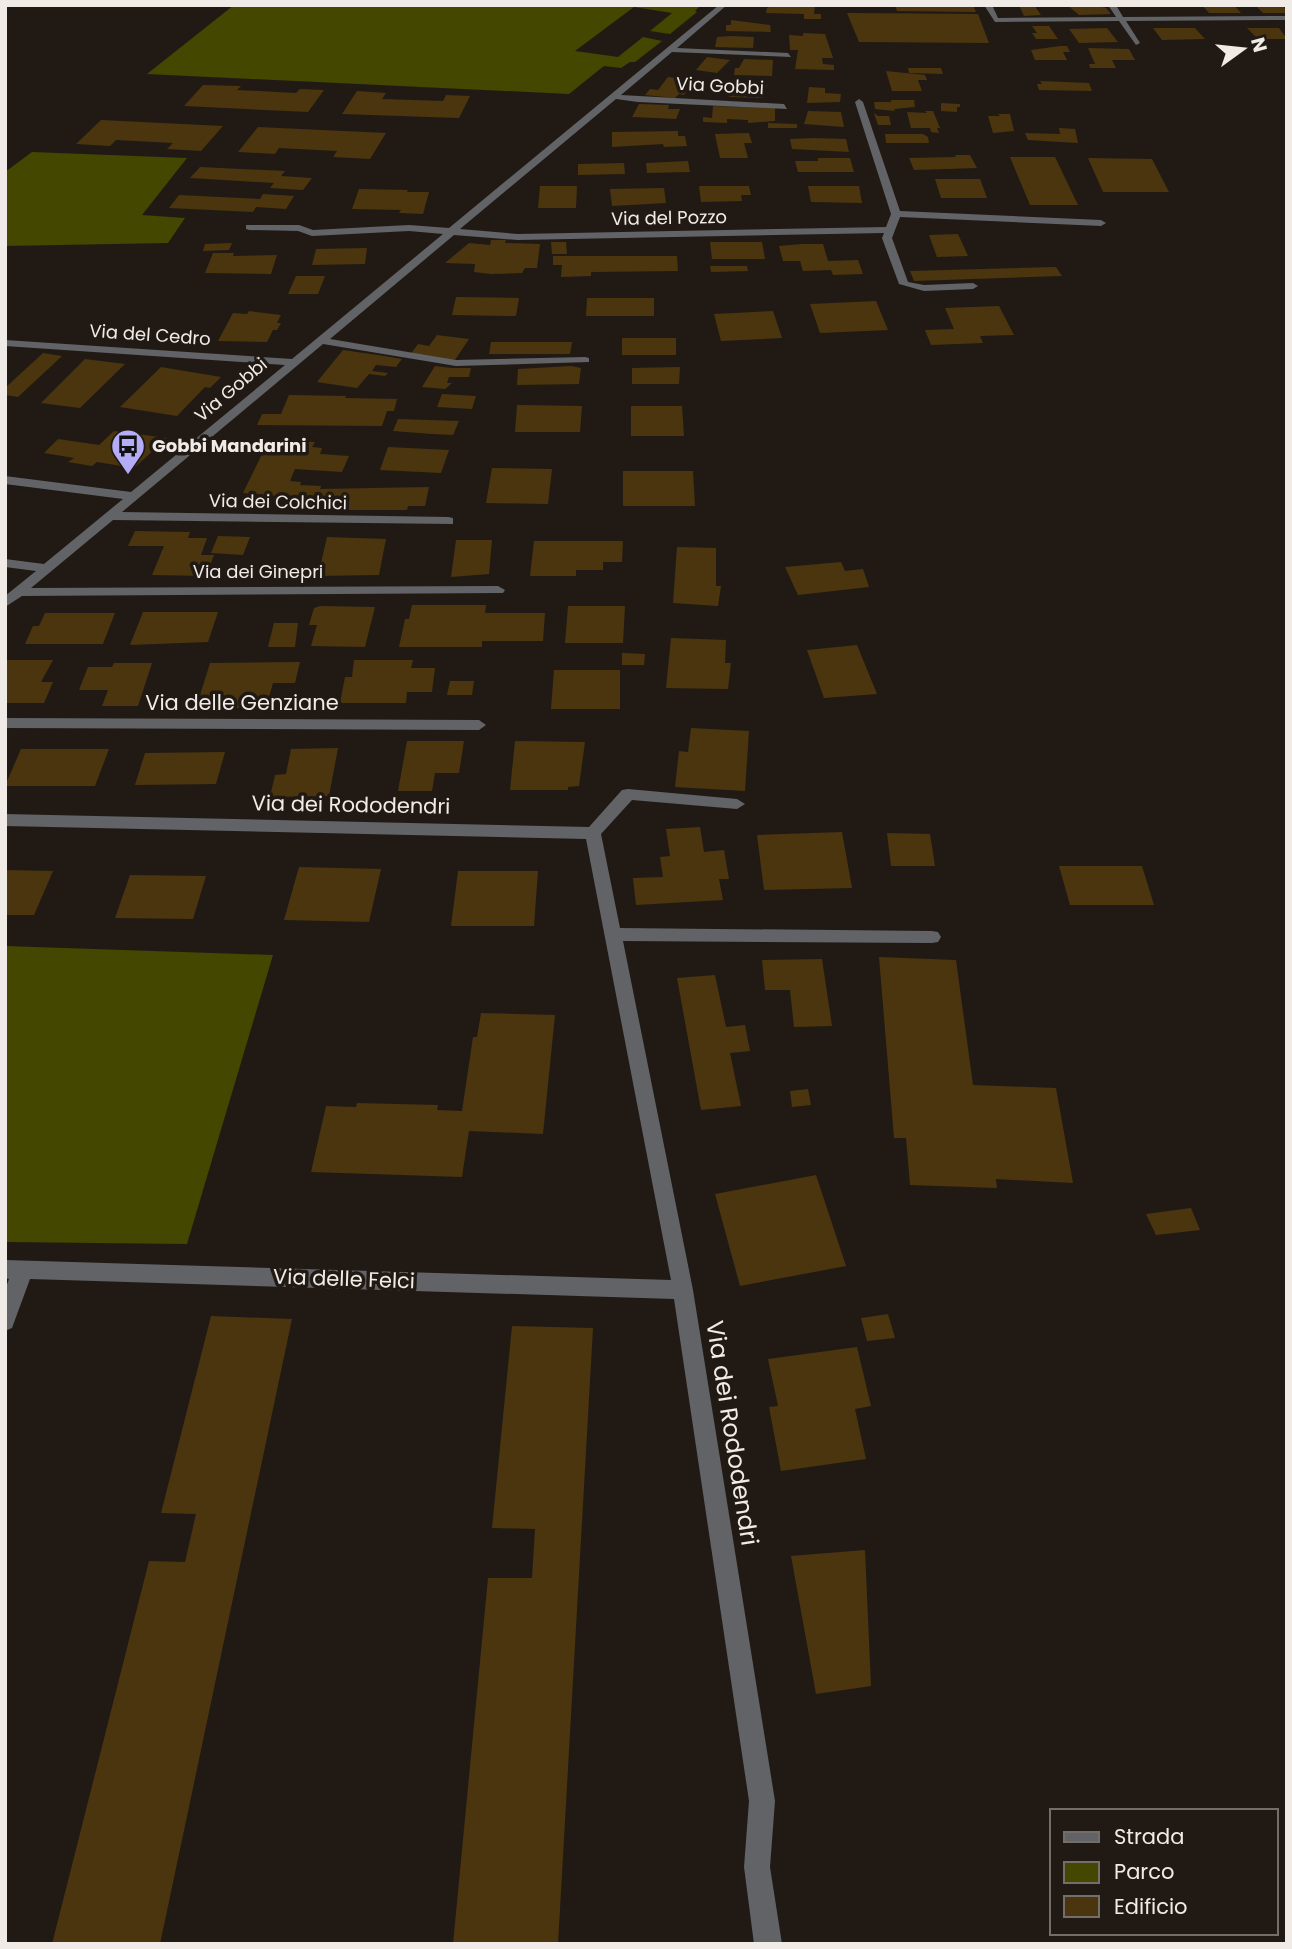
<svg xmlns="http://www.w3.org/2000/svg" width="1292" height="1949" viewBox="0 0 1292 1949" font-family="Poppins,sans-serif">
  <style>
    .green { fill: #434700 }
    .building { fill: #4a350f }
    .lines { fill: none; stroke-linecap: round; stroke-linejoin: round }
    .minor { fill: #616367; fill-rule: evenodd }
    .labels { text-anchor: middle; stroke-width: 7; stroke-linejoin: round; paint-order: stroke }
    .far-street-label { font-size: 18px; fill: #f0ebe7; stroke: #211a14 }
    .far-poi-label { font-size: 18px; font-weight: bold; fill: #f0ebe7; stroke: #211a14; text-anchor: start }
    .street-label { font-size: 21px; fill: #f0ebe7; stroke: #211a14 }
    .near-street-label { font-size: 24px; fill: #f0ebe7; stroke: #211a14 }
  </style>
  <rect width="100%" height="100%" fill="#211a14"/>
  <!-- green -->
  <path class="green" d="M234,5H674L700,6L695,11L697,12L670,34L650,31L672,13L634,7L575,51L618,57L643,37L662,41L635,62H630L621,68L604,66L569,94L147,74Z
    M32,152L187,158L142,215L185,218L168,243L5,246V172Z
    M5,946L273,955L187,1244L5,1242Z"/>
  <!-- building -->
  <path class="building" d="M815,5L814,14H821V19H804V14L766,13L767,8L771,6Z
    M895,5H973L976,12L897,11Z
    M1019,5H1034L1041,15L1024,16Z
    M1067,5H1095L1106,8L1111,14L1079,15Z
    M1202,5H1234L1241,13H1209Z
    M1255,5H1283L1287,13H1263Z
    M847,13L978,14L989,43L859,42Z
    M731,20L770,25L771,32L726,31V25H731Z
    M1032,26H1049L1058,39H1036L1032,33H1037Z
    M1107,28L1118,42L1079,43L1069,29Z
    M1153,28H1195L1205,39L1162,40Z
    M1247,28H1279L1287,39H1258Z
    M803,33L825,34L833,58H822L823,64L834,65V70L795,69L798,50H790L789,35L803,36Z
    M732,36L754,37L753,48L715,47L717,37Z
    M1060,46H1067L1070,52H1063L1067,60H1035L1031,50Z
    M1088,48L1129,49L1135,60H1112L1116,68H1090L1089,64H1095Z
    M707,57L730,60L717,73L696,70Z
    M744,59L773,60L772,76L734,75L735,68H739Z
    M908,68H941L943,74L909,73Z
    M886,71L925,75L927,80H918L922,91H892Z
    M668,77L696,80L700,82L696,86L686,85L684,87L689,88L684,95L679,94L675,98L645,95L650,89L658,90Z
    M1040,81L1089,83L1092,91L1039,90L1037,84H1042Z
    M729,83L767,85L763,98L729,97Z
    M203,85L241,86L237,90L296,93L300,89L324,90L308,112L184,106Z
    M809,87L825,88V93L841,94L840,102L807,103Z
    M357,91L386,93L382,99L443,101L446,95L470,96L459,118L342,114Z
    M891,100H914L915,107L894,109L895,111L875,109L874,102H891Z
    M941,103L960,104V107H957V112L941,111Z
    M639,104L669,105L668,109H680L676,119L632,117Z
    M713,106L775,108V121L748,123V120L727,119V123L703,122V117L712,118Z
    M808,111L841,112L844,127L804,124Z
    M925,111H933L940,128H937L939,133L931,132L930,128H911L907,112L927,113Z
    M874,113L878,116H889L891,125H878Z
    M998,114H1010L1014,131L993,133L988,116H1000Z
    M101,120L223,126L201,151L167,149L173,143L116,140L110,146L76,144Z
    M768,123L797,124V128H768Z
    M258,127L386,133L370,159L333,157L337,151L279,148L275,154L238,152Z
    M1059,128L1075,129L1078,143L1028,140L1025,133L1060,134Z
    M678,131V136H685L687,146L664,147L663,144L612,147V132Z
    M749,133L752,143H744L748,158H720L715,134Z
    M885,134H923L928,137L929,143H886Z
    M814,138L846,139L849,152L792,149L790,139Z
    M955,155H970L977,168L914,170L909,158L956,157Z
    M1010,157H1055L1078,205H1030Z
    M818,158H850L854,172H798L795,161H818Z
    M1088,158L1152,159L1169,192H1103Z
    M688,161L690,172L647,173L646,163Z
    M624,163L625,174L578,175V164Z
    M200,167L285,171L281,176L312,178L303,190L270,188L274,183L190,178Z
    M935,179H980L987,198H941Z
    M540,186H577L576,208H538Z
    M699,186H749L751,195H741L742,201L701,202Z
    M808,186H859L862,203L811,202Z
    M664,188L666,203L612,206L610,189Z
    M359,189L408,190L407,192H429L423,214L399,213L401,210L352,209Z
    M263,194L294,196L286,209L256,207L253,212L169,208L179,195L260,199Z
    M958,234L968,256L937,257L929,235Z
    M491,240H506L505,243L540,244L537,268H525L522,273L491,274L474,272L475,264L445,263L469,243L490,245Z
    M551,242H566L567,254H552Z
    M710,242H762L765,259H712Z
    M232,243L229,250L203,251L205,244Z
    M802,244H823L828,261L858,260L863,274L833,275L831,270L803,271L800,261H783L779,246Z
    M367,248L365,264L312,265L316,249Z
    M213,253H234L233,256L277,255L271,274L205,273Z
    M553,256H677L678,271L591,272V276L561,277L562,265H553Z
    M710,266H747L748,271L711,272Z
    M1056,267L1062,276L914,281L910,271Z
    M296,276H325L318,294H288Z
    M456,297L519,298L516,316L452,315Z
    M587,298H654V316H586Z
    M876,301L888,330L820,333L810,304Z
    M999,306L1014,335L980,336L983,343L931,345L925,330L954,329L945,308Z
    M249,311L281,315L277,323H281L277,330H273L267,342L218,341L233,313L247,314Z
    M773,311L782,338L721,341L714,314Z
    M437,335L469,339L455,360L410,355L418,344L429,346Z
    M622,338H676V355H622Z
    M491,342H572L570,354H489Z
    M343,350L384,356L402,359L396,367L376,365L372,371L388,373L385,376L369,374L357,388L317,382Z
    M43,353L62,356L18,397L5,395V388Z
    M85,359L125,364L80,408L41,403Z
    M435,366L452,368H471L469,377H449L447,383H452L445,389L422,387Z
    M571,366L581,368L579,384L517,385L518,369Z
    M161,367L221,377L210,388L205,387L177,416L120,407Z
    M680,367L679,384H632V368Z
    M442,394L476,396L472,409L437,407Z
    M289,395L346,396L345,398L397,399L394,411H387L382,426L257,425L262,414H281Z
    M517,405L582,406L580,432H515Z
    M631,406H682L684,436H631Z
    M398,419L459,421L453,435L432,434L393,431Z
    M114,431L167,438L134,468L97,462L92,466L68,462L74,458L44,453L58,439L99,445Z
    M269,440L315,442L312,447L322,448L320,454L349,456L342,472L295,469L290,481L301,482L300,485L321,486L320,489L429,487L425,506H408L407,510H332L334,501L243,493Z
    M388,447L449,450L441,473L380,470Z
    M492,468L552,469L548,504L486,503Z
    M623,471H693L695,506H623Z
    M135,531L190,532L188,538H207L201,555H214L206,576L152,575L164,546H128Z
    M218,536L250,537L243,555L211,553Z
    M327,537L386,539L379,575L318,576Z
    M456,540H492L489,574L451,577Z
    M534,541H623L622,562H603V570H576V576H530Z
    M677,547L716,548V586H721L718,606L673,603Z
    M841,562L845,571L863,569L869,587L798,595L785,567Z
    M412,605H486L485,613H545L543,641H482V647H399L405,619H409Z
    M320,606L375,607L365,647L311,646L317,625H309L314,608Z
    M568,606H625L623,643H565Z
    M143,612H218L208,642L130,645Z
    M45,613H115L103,644H25L33,626H39Z
    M274,623H298L295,647H268Z
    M671,638L726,640L725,663H731L728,689L666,688Z
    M857,645L877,694L824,698L807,650Z
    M622,653L645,654L644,665H622Z
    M5,660H53L41,682H53L44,703H5Z
    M354,660H413L411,668H435L432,692H407L406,703H340L345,677H352Z
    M300,662L295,683H273L266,708H196L210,663Z
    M114,663H152L138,706H102L108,690H79L88,667H112Z
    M554,670H620V709H551Z
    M450,681H474L472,695H447Z
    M691,728L749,731L745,791L675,787L679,751L688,752Z
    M407,741H464L459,773H435L432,791H398Z
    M515,741L585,742L579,786L568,787V790H510Z
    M338,748L329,796L270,797L275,775L286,774L291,749Z
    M21,749H109L95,786H5Z
    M225,752L216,784L135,785L145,753Z
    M700,827L704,852L724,850L729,879H719L723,900L636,905L633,878L663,877L660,857L670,856L666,829Z
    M842,832L852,888L764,890L757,835Z
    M887,833L930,834L935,866H891Z
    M1059,866H1142L1154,905H1070Z
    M299,867L381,869L369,922L284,920Z
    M5,870L53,871L34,915H5Z
    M458,871H538L534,926H451Z
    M130,875L206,876L193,919L115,918Z
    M879,957L956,960L973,1085L1056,1088L1073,1183L996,1179L997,1188L910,1185L906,1138H894Z
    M822,959L832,1026L794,1027L790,990H765L762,960Z
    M715,975L726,1027L745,1025L750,1051L730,1053L741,1106L701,1110L677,978Z
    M481,1013L555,1015L543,1134L469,1131L462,1177L311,1172L326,1106L356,1107L357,1103L438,1105L437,1110L462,1111L473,1037H477Z
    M808,1089L811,1105L792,1107L790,1091Z
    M816,1175L846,1266L740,1286L715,1194Z
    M1191,1208L1200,1230L1156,1235L1146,1214Z
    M888,1314L895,1338L867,1341L861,1318Z
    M211,1316L292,1319L160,1944H52L149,1561L185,1562L196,1514L161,1513Z
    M512,1326L593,1328L558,1944H453L488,1578H532L535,1529L492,1528Z
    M857,1347L871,1406L855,1409L866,1459L781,1471L769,1407L778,1406L768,1359Z
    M865,1550L871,1686L816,1694L791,1556Z"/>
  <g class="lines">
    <!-- minor -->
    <path class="minor" d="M719,5H727L677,48L788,53L791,57L672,52L621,95L784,104L787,109L638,102L616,99L460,229L518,234L886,227L891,214L855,102L859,99L863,102L900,211L1101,220L1106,223L1101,226L900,217L892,238L908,282L924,285L973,283L978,286L973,289L924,291L899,284L882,238L884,233L518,240L454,235L330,339L456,360L585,357L589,358V362L456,366L323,344L122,512L448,517L453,518V524L113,520L31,588L498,586L505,590L503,593L22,596L5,607V596L36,571L5,567V559L44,564L123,499L5,484V476L131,492L285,365L5,346V340L292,359L443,234L409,231L312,236L298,231L249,230L246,229V225H299L313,230L409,225L449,228Z
      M984,5H992L998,18L1116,17L1108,5H1116L1123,17L1287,16V20L1126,21L1140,43L1136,45L1119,21L995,22Z
      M5,718L479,720L486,725L479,730L5,728Z
      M628,789L737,799L745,804L737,809L632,800L601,834L620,928L932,931L938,932L941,937L938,942L932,943L623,941L693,1290L775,1801L770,1867L782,1944H754L744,1867L749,1801L674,1299L30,1279L12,1328L5,1331V1290L9,1279L5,1278V1260L671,1280L586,839L5,826V814L589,827L622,790Z"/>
  </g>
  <!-- icons -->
  <defs>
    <g id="bus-pin" transform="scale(1.75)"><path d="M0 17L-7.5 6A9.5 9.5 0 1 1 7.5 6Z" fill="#b5acf8" stroke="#211a14"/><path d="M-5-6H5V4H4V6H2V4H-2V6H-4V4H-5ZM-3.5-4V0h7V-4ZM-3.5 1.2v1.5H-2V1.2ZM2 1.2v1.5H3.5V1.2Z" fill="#111"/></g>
  </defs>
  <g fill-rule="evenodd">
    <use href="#bus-pin" x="128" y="446"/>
  </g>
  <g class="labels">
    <!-- far-street labels -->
    <g class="far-street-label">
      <text transform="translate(720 86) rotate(3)" y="6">Via Gobbi</text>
      <text transform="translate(669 218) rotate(-1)" y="6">Via del Pozzo</text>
      <text transform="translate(150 335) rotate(4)" y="6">Via del Cedro</text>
      <text transform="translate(231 390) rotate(-40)" y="6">Via Gobbi</text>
      <text transform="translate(278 502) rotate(1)" y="6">Via dei Colchici</text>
      <text x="258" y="578">Via dei Ginepri</text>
    </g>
    <!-- far-poi labels -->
    <g class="far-poi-label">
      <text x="152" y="452">Gobbi Mandarini</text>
    </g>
    <!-- street labels -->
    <g class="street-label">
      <text x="242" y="710">Via delle Genziane</text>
      <text transform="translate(351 805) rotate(1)" y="7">Via dei Rododendri</text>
      <text transform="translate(344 1279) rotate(2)" y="7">Via delle Felci</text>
    </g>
    <!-- near-street labels -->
    <g class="near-street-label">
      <text transform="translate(732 1433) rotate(81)" y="8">Via dei Rododendri</text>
    </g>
  </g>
  <!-- border -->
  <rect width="1292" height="1949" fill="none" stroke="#f0ebe7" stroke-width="14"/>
  <!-- legend -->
  <rect x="1050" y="1809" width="228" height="126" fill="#211a14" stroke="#746e68" stroke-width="2"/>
  <rect x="1064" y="1832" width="35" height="10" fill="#616367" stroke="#746e68" stroke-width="2"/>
  <text x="1114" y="1844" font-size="21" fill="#f0ebe7">Strada</text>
  <rect x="1064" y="1862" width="35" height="21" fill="#434700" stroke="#746e68" stroke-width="2"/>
  <text x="1114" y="1879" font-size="21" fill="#f0ebe7">Parco</text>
  <rect x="1064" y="1896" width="35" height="21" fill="#4a350f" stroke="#746e68" stroke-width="2"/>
  <text x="1114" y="1914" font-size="21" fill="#f0ebe7">Edificio</text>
  <!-- north arrow -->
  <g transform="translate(1243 49) rotate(75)" stroke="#211a14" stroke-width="5" paint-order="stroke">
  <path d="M0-5L12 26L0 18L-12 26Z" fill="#f0ebe7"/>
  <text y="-10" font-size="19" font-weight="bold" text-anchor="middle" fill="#f0ebe7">N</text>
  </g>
</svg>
